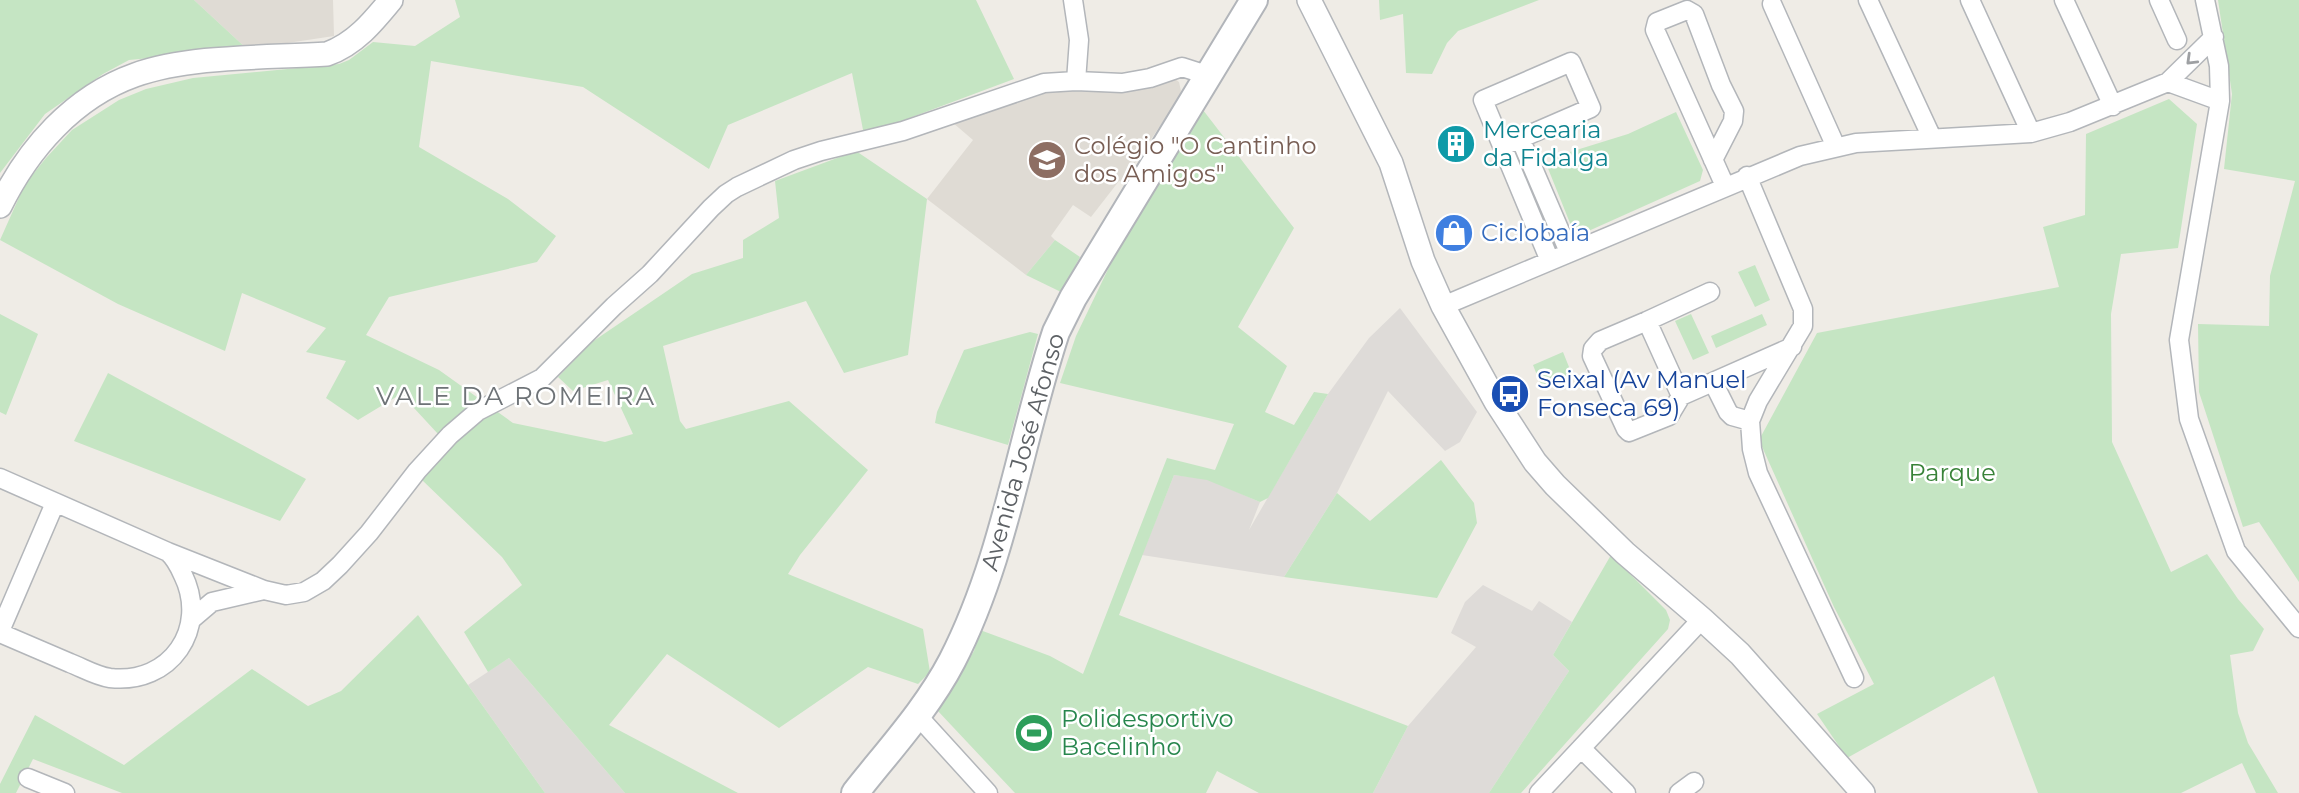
<svg xmlns="http://www.w3.org/2000/svg" width="2299" height="793" viewBox="0 0 2299 793" font-family="Montserrat,sans-serif">
  <style>
    .industrial { fill: #dedbd8 }
    .education { fill: #dfdbd4 }
    .green { fill: #c5e5c3 }
    .lines { fill: none; stroke-linecap: round; stroke-linejoin: round }
    .minor-casing { stroke: #b3b6ba; stroke-width: 21 }
    .tertiary-casing { stroke: #b3b6ba; stroke-width: 26 }
    .secondary-casing { stroke: #b2b5ba; stroke-width: 30 }
    .minor { stroke: #fff; stroke-width: 18 }
    .tertiary { stroke: #fff; stroke-width: 23 }
    .secondary { stroke: #fff; stroke-width: 26 }
    .oneway { stroke: #9ea0a3 }
    .labels { text-anchor: middle; stroke-width: 5; stroke-linejoin: round; paint-order: stroke }
    .culture-label { font-size: 24px; fill: #0d838f; stroke: #fff; text-anchor: start }
    .education-label { font-size: 24px; fill: #785e54; stroke: #fff; text-anchor: start }
    .shop-label { font-size: 24px; fill: #366cbe; stroke: #fff; text-anchor: start }
    .transit-label { font-size: 24px; fill: #164399; stroke: #fff; text-anchor: start }
    .street-label { font-size: 24px; fill: #5d6165; stroke: #fff }
    .park-label { font-size: 24px; fill: #388238; stroke: #fff }
    .leisure-label { font-size: 24px; fill: #27864d; stroke: #fff; text-anchor: start }
    .neighbourhood-label { font-size: 26px; letter-spacing: 2px; fill: #6e7377; stroke: #fff }
  </style>
  <rect width="100%" height="100%" fill="#efece6"/>
  <!-- industrial -->
  <path class="industrial" d="M1400,308L1477,412L1460,442L1445,451L1388,391L1337,493L1284,577L1142,555L1174,475L1207,479L1260,502L1249,530L1328,394L1369,338Z
    M1483,585L1532,611L1539,601L1572,622L1553,655L1569,671L1489,793H1373L1408,726L1476,647L1451,633L1465,602Z
    M509,658L625,793H545L468,685Z"/>
  <!-- education -->
  <path class="education" d="M194,0H333L334,36L247,49Z
    M1169,79H1175L1179,82L1181,91L1179,98L1122,182L1119,181L1091,217L1073,205L1051,236L1055,240L1026,275L927,199L973,140L952,122L1040,90L1107,92L1141,89Z"/>
  <!-- green -->
  <path class="green" d="M0,0H194L247,49L129,60L103,74L45,114L0,173Z
    M455,0H976L1014,79L864,135L852,73L728,125L709,169L583,87L431,61L419,147L508,199L556,236L537,262L389,297L366,335L439,370L513,423L605,442L633,434L608,380L573,391L558,377L592,342L692,274L743,258V240L779,218L775,181L856,151L927,199L908,355L844,373L806,301L663,346L680,421L686,429L789,401L868,470L800,555L788,574L923,629L930,672L918,684L868,667L779,728L667,654L609,725L738,793H625L509,658L488,672L464,632L522,585L502,557L422,480L451,448L401,394L358,420L326,398L346,361L306,352L326,328L242,293L225,351L118,304L0,240L25,184L46,158L72,130L119,100L146,89L193,78L339,64L349,60L373,42L415,46L460,17Z
    M1379,0H1539L1458,31L1447,43L1432,74L1406,73L1403,14L1380,20Z
    M2218,0H2299V582L2259,522L2243,527L2199,392L2198,324L2269,326L2270,276L2295,181L2224,169L2232,94Z
    M2169,99L2197,124L2178,248L2121,254L2111,314L2112,442L2171,572L2207,554L2238,599L2264,629L2253,651L2230,655L2238,713L2248,743L2278,793H2256L2242,763L2181,793H2038L1994,676L1847,758L1817,714L1874,684L1834,607L1759,440L1817,333L2059,287L2043,227L2085,215L2086,134Z
    M1203,110L1294,228L1238,327L1287,366L1265,412L1294,425L1314,392L1328,394L1268,498L1260,502L1207,480L1174,475L1119,615L1408,726L1373,793H1259L1217,771L1206,793H1015L937,710L974,651L980,630L1050,656L1083,674L1167,458L1215,470L1234,424L1060,383L1076,336L1111,263Z
    M1676,112L1703,170L1700,181L1584,233L1572,228L1547,166L1557,156L1628,134Z
    M1055,240L1080,257L1061,292L1026,275Z
    M1755,265L1770,300L1755,307L1738,272Z
    M0,314L38,334L6,415L0,412Z
    M1691,314L1709,353L1693,360L1675,321Z
    M1762,314L1767,325L1716,348L1711,336Z
    M1030,332L1038,334L1008,445L935,423L937,412L964,350Z
    M1563,352L1573,377L1543,390L1533,365Z
    M108,373L306,479L280,521L74,441Z
    M1441,460L1474,503L1477,523L1437,598L1284,577L1337,493L1370,521Z
    M1611,555L1666,610L1670,620L1668,629L1521,793H1489L1569,671L1553,655Z
    M418,615L545,793H122L33,759L16,793H0V784L35,715L124,765L252,669L308,706L341,691Z"/>
  <g class="lines">
    <!-- minor casing -->
    <g class="minor-casing">
      <path id="minor" d="M1073,0L1079,40L1076,81
        M1868,0L1932,138
        M1970,0L2031,133
        M2064,0L2113,106
        M2159,0L2177,40
        M2205,0L2219,66L2220,101L2179,340L2189,419L2236,551L2299,628
        M1772,4L1836,147
        M2168,82L2220,101
        M1520,138L1569,252
        M1503,146L1591,108L1571,62L1483,100L1550,261
        M1713,160L1733,121L1734,111L1721,85L1694,14L1687,10L1657,22L1655,30L1725,186
        M1747,176L1803,309V326L1758,401L1750,421L1752,449L1758,473L1854,678
        M1443,306L1800,156L1856,143L2031,133L2070,122L2168,82L2214,37
        M1647,321L1710,292
        M1713,382L1728,412L1732,416L1750,421
        M1681,396L1669,416L1629,432L1626,429L1592,356L1593,349L1600,341L1647,321L1681,396L1792,347
        M0,478L168,552L264,590L286,595L304,592L323,581L340,565L369,533L417,471L450,435L478,411L542,378L614,306L650,274L711,208L726,194L737,187L794,160L821,151L903,131L1044,83L1076,81L1122,83L1150,78L1182,67L1210,76
        M192,619L212,602L264,590
        M0,631L55,503
        M0,633C23,643 47,653 70,663C83,668 96,676 110,678C171,685 209,628 183,575C179,566 175,558 168,552
        M917,715L988,793
        M1581,748L1626,793
        M28,778L65,793
        M1539,793L1702,619
        M1679,793L1694,782"/>
    </g>
    <!-- tertiary casing -->
    <g class="tertiary-casing">
      <path id="tertiary" d="M1309,0L1391,163L1423,261L1443,306L1496,402L1535,462L1555,485L1625,553L1702,619L1740,654L1863,793
        M0,206C28,149 73,97 135,75C191,55 268,58 327,54C355,44 373,22 391,0"/>
    </g>
    <!-- secondary casing -->
    <g class="secondary-casing">
      <path id="secondary" d="M855,793C888,751 927,709 952,661C1005,558 1020,441 1056,332L1073,298L1254,0"/>
    </g>
    <!-- minor -->
    <use href="#minor" class="minor"/>
    <!-- tertiary -->
    <use href="#tertiary" class="tertiary"/>
    <!-- secondary -->
    <use href="#secondary" class="secondary"/>
  </g>
  <!-- one-way arrows -->
  <defs><path id="oneway-chevron" d="M-2-3.5L2.5 0L-2 3.5" fill="none" stroke-width="1.6" stroke-linecap="round" stroke-linejoin="round" transform="scale(1.75)"/></defs>
  <use class="oneway" href="#oneway-chevron" transform="translate(2191 60) rotate(136)"/>
  <!-- icons -->
  <defs>
    <g id="building-disc" transform="scale(2.0125)"><circle r="9.5" fill="#0f9aa8" stroke="#fff"/><path d="M-4-6H4V6H1V3H-1V6H-4ZM-2.5-4.3h1.7v1.8h-1.7ZM.8-4.3h1.7v1.8H.8ZM-2.5-1h1.7V.8h-1.7ZM.8-1h1.7V.8H.8Z" fill="#fff"/></g>
    <g id="school-disc" transform="scale(2.0125)"><circle r="9.5" fill="#8d6e63" stroke="#fff"/><path d="M0-5L7-2L0 1L-7-2ZM-4 1L0 2.5L4 1V4Q0 6-4 4Z" fill="#fff"/></g>
    <g id="shop-disc" transform="scale(2.0125)"><circle r="9.5" fill="#3f7fe0" stroke="#fff"/><path d="M-5-2.5h2.3a2.7 3.5 0 0 1 5.4 0H5L5.5 6h-11ZM-1.5-2.5h3a1.5 2.3 0 0 0-3 0Z" fill="#fff"/></g>
    <g id="bus-disc" transform="scale(2.0125)"><circle r="9.5" fill="#1a4fb4" stroke="#fff"/><path d="M-5-6H5V4H4V6H2V4H-2V6H-4V4H-5ZM-3.5-4V0h7V-4ZM-3.5 1.2v1.5H-2V1.2ZM2 1.2v1.5H3.5V1.2Z" fill="#fff"/></g>
    <g id="stadium-disc" transform="scale(2.0125)"><circle r="9.5" fill="#2e9e5b" stroke="#fff"/><path d="M0-5a6.5 5 0 1 0 0 10a6.5 5 0 1 0 0-10ZM-3.5-1.8h7v3.6h-7Z" fill="#fff"/></g>
  </defs>
  <g fill-rule="evenodd">
    <use href="#building-disc" x="1456" y="144"/>
    <use href="#school-disc" x="1047" y="160"/>
    <use href="#shop-disc" x="1454" y="233"/>
    <use href="#bus-disc" x="1510" y="394"/>
    <use href="#stadium-disc" x="1034" y="733"/>
  </g>
  <g class="labels">
    <!-- culture labels -->
    <g class="culture-label">
      <text x="1483" y="138">Mercearia<tspan x="1483" dy="28">da Fidalga</tspan></text>
    </g>
    <!-- education labels -->
    <g class="education-label">
      <text x="1074" y="154">Colégio "O Cantinho<tspan x="1074" dy="28">dos Amigos"</tspan></text>
    </g>
    <!-- shop labels -->
    <g class="shop-label">
      <text x="1481" y="241">Ciclobaía</text>
    </g>
    <!-- transit labels -->
    <g class="transit-label">
      <text x="1537" y="388">Seixal (Av Manuel<tspan x="1537" dy="28">Fonseca 69)</tspan></text>
    </g>
    <!-- street labels -->
    <g class="street-label">
      <text transform="translate(1023 452) rotate(-74)" y="8">Avenida José Afonso</text>
    </g>
    <!-- park labels -->
    <g class="park-label">
      <text x="1952" y="481">Parque</text>
    </g>
    <!-- leisure labels -->
    <g class="leisure-label">
      <text x="1061" y="727">Polidesportivo<tspan x="1061" dy="28">Bacelinho</tspan></text>
    </g>
    <!-- neighbourhood labels -->
    <g class="neighbourhood-label">
      <text x="516" y="405">VALE DA ROMEIRA</text>
    </g>
  </g>
</svg>
